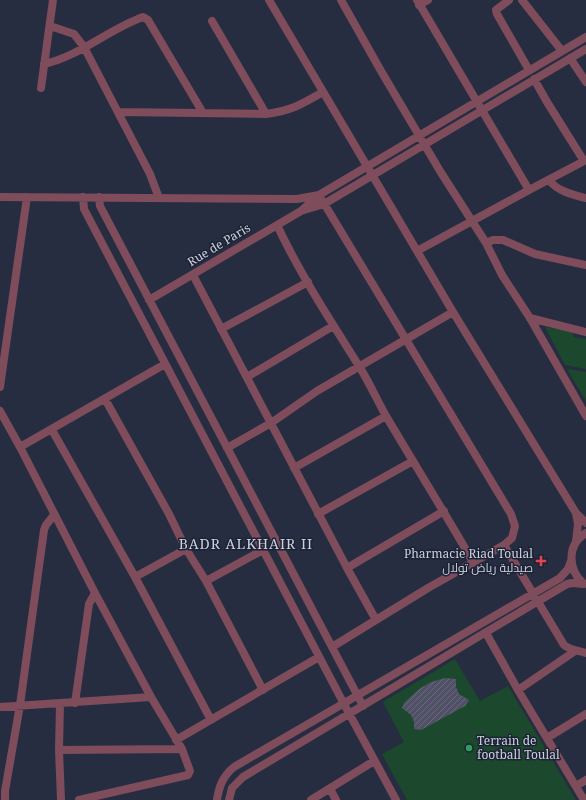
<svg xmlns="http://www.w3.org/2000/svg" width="586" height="800" viewBox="0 0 586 800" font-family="'Noto Serif',Cairo,serif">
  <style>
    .green { fill: #1c492d }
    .building { fill: url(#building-hatch) }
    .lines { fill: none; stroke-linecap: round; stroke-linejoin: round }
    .street { stroke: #7e4c5b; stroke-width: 8 }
    .health-dot { fill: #e0444e; stroke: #1d2335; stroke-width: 1.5 }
    .leisure-dot { fill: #2e9e5b; stroke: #1d2335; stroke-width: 1.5 }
    .labels { text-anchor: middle; stroke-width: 3; stroke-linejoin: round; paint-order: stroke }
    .street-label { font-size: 12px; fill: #ccd1de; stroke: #1d2335 }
    .poi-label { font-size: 12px; fill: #ccd1de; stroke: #1d2335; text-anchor: end }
    .quarter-label { font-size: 14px; letter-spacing: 1px; fill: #ccd1de; stroke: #1d2335 }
  </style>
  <defs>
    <pattern id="building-hatch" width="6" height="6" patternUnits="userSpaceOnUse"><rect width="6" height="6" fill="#505167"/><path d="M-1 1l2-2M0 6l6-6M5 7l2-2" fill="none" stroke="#68697c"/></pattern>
  </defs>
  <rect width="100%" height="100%" fill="#262d40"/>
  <!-- green -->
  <path class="green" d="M545,327L573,332V337L586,339V369L565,365Z
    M567,369L586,372V401Z
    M455,659L480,701L508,686L576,800H407L382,754L404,742L383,702Z"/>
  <!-- building -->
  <path class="building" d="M445,678L456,679V687L459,694L469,700L465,706L421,730L414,729V722L411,715L402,708L404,703L419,689L431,682Z"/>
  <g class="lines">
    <!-- street -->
    <path class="street" d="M269,0L453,312L576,513
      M341,0L381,71L440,171L486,243L502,275L530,318L586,416
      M417,0L529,190
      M509,0L496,10L497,14L529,70
      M522,0L562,51
      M419,5L428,0
      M212,21L266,114
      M50,26L74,34L84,47L150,174L159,198
      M570,58L586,82
      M44,64C80,56 109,29 143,17L148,20L203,113
      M534,79L547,102L584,161
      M41,88L53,0
      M118,112L266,114C291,111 302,104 323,92
      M549,180C557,191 573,195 586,198
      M0,197L297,199L319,195L511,514L515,526L512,538L504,545L428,588L332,647
      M83,197L84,209L344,704L396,800
      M99,197L100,206L363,706
      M304,210L324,204L586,49
      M277,225C300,274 330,320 359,366C369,382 377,400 386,416C415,465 445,513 473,562
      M486,243L493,240H503L535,254L586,265
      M417,251L529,190L586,160
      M193,275L347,568L376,620
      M149,300L301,211L319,195L586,37
      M530,318L586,332
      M221,329L308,282
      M247,377L333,326
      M0,387L27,197
      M105,399L169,514L186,549L206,581L263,690
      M0,411L20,447L95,593L151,697L182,749L190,771L188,775L79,800
      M52,430L135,577L211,720
      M20,447L165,364
      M227,448L271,423L317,391L453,312
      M294,468L386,416
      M318,514L413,461
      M576,541L578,524L576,513L586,523
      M504,545L564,645C571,651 578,650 586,653
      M347,568L444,511
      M135,577L186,549
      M206,581L263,550
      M584,584C568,570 566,545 586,533
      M486,633L518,690L584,800
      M518,690L575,651
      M75,703L89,604L95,593
      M60,704L59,750L61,800
      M0,707L151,697
      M547,738L586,714
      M176,740L319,657
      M59,750L182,749
      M576,786L586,780
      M330,789L336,800
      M5,800V791L20,705L44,530L46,525L54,515
      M217,800C219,786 223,776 234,767L560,578L568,569L571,561
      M229,800L232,788L243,777L567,584L572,583L583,584
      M311,800L374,761"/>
  </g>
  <!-- markers -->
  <path class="health-dot" d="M539 555h4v4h4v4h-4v4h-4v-4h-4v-4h4z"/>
  <circle class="leisure-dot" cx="469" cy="748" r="4"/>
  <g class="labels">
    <!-- street labels -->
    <g class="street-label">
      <text transform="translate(219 245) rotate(-31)" y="4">Rue de Paris</text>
    </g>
    <!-- poi labels -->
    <g class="poi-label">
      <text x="533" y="558">Pharmacie Riad Toulal<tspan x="533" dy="14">صيدلية رياض تولال</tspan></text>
      <text x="477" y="745" text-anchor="start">Terrain de<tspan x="477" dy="14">football Toulal</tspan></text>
    </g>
    <!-- quarter labels -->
    <g class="quarter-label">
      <text x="246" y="549">BADR ALKHAIR II</text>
    </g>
  </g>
</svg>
